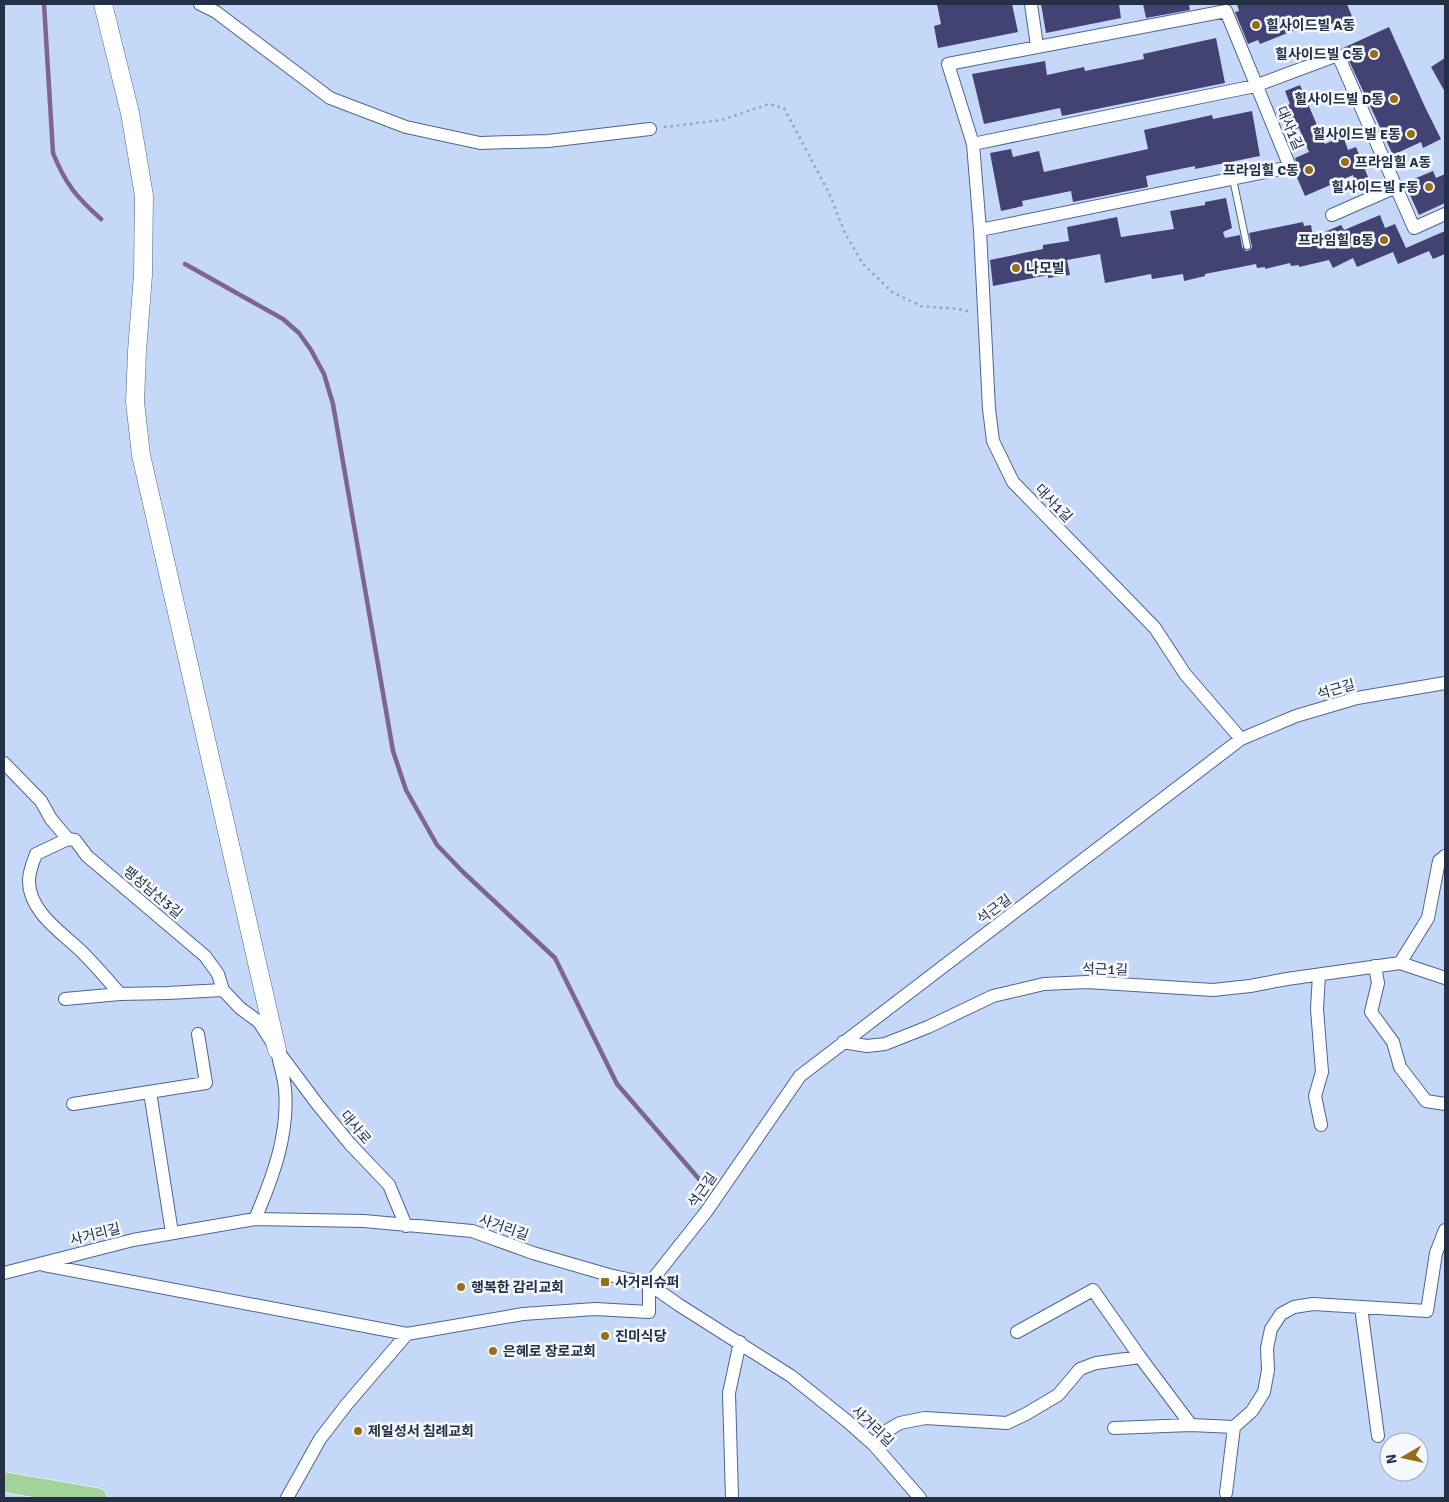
<svg xmlns="http://www.w3.org/2000/svg" width="1449" height="1502" viewBox="0 0 1449 1502" font-family="Signika,'Noto Sans KR',sans-serif">
  <style>
    .lines { fill: none; stroke-linecap: round; stroke-linejoin: round }
    .stream { stroke: #7e648e; stroke-width: 4.5 }
    .building { fill: #424373 }
    .lane-casing { stroke: #4b6594; stroke-width: 8 }
    .street-casing { stroke: #4b6594; stroke-width: 14 }
    .secondary-casing { stroke: #4b6594; stroke-width: 19 }
    .primary-casing { stroke: #fff; stroke-width: 21 }
    .path { stroke: #93a4bf; stroke-width: 2.5; stroke-dasharray: 2.5 4; stroke-linecap: butt }
    .lane { stroke: #fff; stroke-width: 6 }
    .street { stroke: #fff; stroke-width: 12 }
    .secondary { stroke: #fff; stroke-width: 18 }
    .primary { stroke: #a1d39b; stroke-width: 20 }
    .poi-dot { fill: #956e18; stroke: #f5f8fd; stroke-width: 2 }
    .labels { text-anchor: middle; stroke-width: 5; stroke-linejoin: round; paint-order: stroke }
    .poi-label { font-size: 14px; font-weight: bold; fill: #243045; stroke: #f5f8fd; text-anchor: start }
    .street-label { font-size: 14px; fill: #243045; stroke: #f5f8fd }
  </style>
  <rect width="100%" height="100%" fill="#c5d8f7"/>
  <g class="lines">
    <!-- stream -->
    <path class="stream" d="M44,4L53,153C65,183 76,197 101,219
      M185,264L283,319L299,333L311,350L324,374L333,404L393,751L406,790L437,845L463,872L555,958L617,1084L699,1179"/>
  </g>
  <!-- building -->
  <path class="building" d="M937,4H1012L1018,32L938,48L934,26L941,24Z
    M1041,4H1119L1121,18L1046,33Z
    M1143,4H1189L1190,10L1146,18Z
    M1237,4H1347L1353,19L1341,24L1339,21L1321,28L1318,21L1260,44L1258,40L1248,44L1235,12L1239,11Z
    M1389,27L1425,107L1441,139L1423,148L1421,142L1393,155L1343,48Z
    M1216,38L1225,83L1062,116L1060,108L984,124L972,74L1045,61L1047,75L1084,67L1085,71L1144,59L1143,54Z
    M1445,58V92L1431,67Z
    M1300,85L1325,144L1343,136L1348,150L1356,147L1370,182L1357,187L1353,175L1305,196L1295,173L1298,168L1295,158L1309,152L1299,128L1289,132L1279,109L1290,104L1285,91Z
    M1252,111L1260,156L1195,169V166L1146,176L1148,187L1073,202L1071,191L1022,201L1023,206L1001,211L990,153L1011,149L1013,157L1039,151L1044,172L1148,149L1144,130L1212,115L1213,119Z
    M1433,171L1436,178L1445,174V203L1419,215L1410,195L1415,193L1409,181Z
    M1226,198L1232,228L1223,232L1225,238L1240,235L1242,247L1246,251L1250,250L1252,247L1249,233L1303,222L1304,226L1311,225L1313,237L1341,225L1344,230L1380,215L1385,228L1395,224L1406,248L1445,231V254L1433,259L1429,251L1398,264L1393,252L1357,267L1353,258L1333,268L1329,260L1299,267V265L1291,266L1290,263L1265,269V267L1257,268L1256,264L1205,274V276L1184,281L1183,274L1152,279L1151,274L1105,283L1100,254L1067,260L1070,275L1048,278V275L993,286L990,260L1043,249V245L1069,241L1067,227L1117,217L1121,237L1174,229L1170,211L1205,205V202Z"/>
  <g class="lines">
    <!-- lane casing -->
    <g class="lane-casing">
      <path id="lane" d="M1233,179L1247,246"/>
    </g>
    <!-- street casing -->
    <g class="street-casing">
      <path id="street" d="M200,4L216,12L330,98L406,127L480,143L548,141L650,129
        M1031,4L1037,46
        M973,144L1255,86L1338,55L1414,228L1445,214
        M1332,215L1396,187
        M980,230L1290,167L1226,11L948,64L973,144L980,230L989,409L993,441L1013,482L1155,628L1185,674L1241,739
        M4,763L41,801L51,819L68,839L75,840L87,856L205,956L218,974L223,990L240,1008L259,1022L277,1050L318,1105L350,1144L389,1185L406,1226
        M68,839L36,854C33,862 29,872 29,880C28,912 64,934 83,953C96,966 108,980 120,994
        M1400,963L1428,918L1439,861L1445,856
        M1375,966L1378,983L1371,1012L1393,1042L1400,1067L1426,1101L1445,1104
        M1319,975L1317,1009L1322,1072L1315,1096L1321,1125
        M65,999L120,994L168,993L223,990
        M843,1042L867,1046L885,1044L928,1027L993,996L1044,984L1087,982L1213,990L1250,986L1287,979L1400,963L1445,978
        M150,1092L172,1233
        M73,1104L206,1083L198,1034
        M255,1219C273,1177 289,1134 285,1089C284,1077 280,1066 278,1055
        M44,1265L407,1334
        M4,1273L133,1240L255,1219L364,1221L472,1231L533,1253L609,1275L649,1284L679,1305L791,1376L847,1421L874,1445L920,1498
        M1361,1307L1378,1436
        M1017,1332L1093,1290L1140,1357
        M1114,1428L1191,1425
        M874,1445L883,1433L900,1423L925,1418L1007,1423L1026,1414L1058,1395L1080,1369L1096,1363L1140,1357L1191,1425L1234,1427L1252,1411L1264,1392L1268,1370L1267,1348L1271,1329L1281,1314L1294,1307L1313,1304L1427,1311L1436,1253L1445,1230
        M1226,1493L1234,1427
        M287,1498L320,1439L347,1404L407,1334L523,1314L595,1309L649,1312V1284L706,1212L800,1076L1241,739L1296,716L1357,698L1445,683
        M732,1498L729,1393L740,1342"/>
    </g>
    <!-- secondary casing -->
    <g class="secondary-casing">
      <path id="secondary" d="M103,4L130,113L144,196L143,275L137,351L135,402L141,455L277,1050"/>
    </g>
    <!-- primary casing -->
    <g class="primary-casing">
      <path id="primary" d="M4,1482L97,1498"/>
    </g>
    <!-- path -->
    <path class="path" d="M664,127L722,120L769,104L784,108L829,193L845,233L863,264L892,292L921,306L958,309L971,312"/>
    <!-- lane -->
    <use href="#lane" class="lane"/>
    <!-- street -->
    <use href="#street" class="street"/>
    <!-- secondary -->
    <use href="#secondary" class="secondary"/>
    <!-- primary -->
    <use href="#primary" class="primary"/>
  </g>
  <!-- markers -->
  <g class="poi-dot">
    <circle cx="1256" cy="25" r="5"/>
    <circle cx="1374" cy="54" r="5"/>
    <circle cx="1394" cy="99" r="5"/>
    <circle cx="1411" cy="134" r="5"/>
    <circle cx="1345" cy="162" r="5"/>
    <circle cx="1309" cy="170" r="5"/>
    <circle cx="1429" cy="187" r="5"/>
    <circle cx="1384" cy="240" r="5"/>
    <circle cx="1016" cy="268" r="5"/>
    <rect x="600" y="1277" width="10" height="10" rx="2.5"/>
    <circle cx="461" cy="1287" r="5"/>
    <circle cx="605" cy="1336" r="5"/>
    <circle cx="493" cy="1351" r="5"/>
    <circle cx="358" cy="1431" r="5"/>
  </g>
  <g class="labels">
    <!-- poi labels -->
    <g class="poi-label">
      <text x="1266" y="30">힐사이드빌 A동</text>
      <text x="1364" y="59" text-anchor="end">힐사이드빌 C동</text>
      <text x="1384" y="104" text-anchor="end">힐사이드빌 D동</text>
      <text x="1401" y="139" text-anchor="end">힐사이드빌 E동</text>
      <text x="1355" y="167">프라임힐 A동</text>
      <text x="1299" y="175" text-anchor="end">프라임힐 C동</text>
      <text x="1419" y="192" text-anchor="end">힐사이드빌 F동</text>
      <text x="1374" y="245" text-anchor="end">프라임힐 B동</text>
      <text x="1026" y="273">나모빌</text>
      <text x="615" y="1287">사거리슈퍼</text>
      <text x="471" y="1292">행복한 감리교회</text>
      <text x="615" y="1341">진미식당</text>
      <text x="503" y="1356">은혜로 장로교회</text>
      <text x="368" y="1436">제일성서 침례교회</text>
    </g>
    <!-- street labels -->
    <g class="street-label">
      <text transform="translate(1290 128) rotate(67)" y="5">대사1길</text>
      <text transform="translate(1054 503) rotate(46)" y="5">대사1길</text>
      <text transform="translate(1336 689) rotate(-16)" y="5">석근길</text>
      <text transform="translate(153 892) rotate(40)" y="5">팽성남산3길</text>
      <text transform="translate(994 909) rotate(-37)" y="5">석근길</text>
      <text transform="translate(1105 969) rotate(2)" y="5">석근1길</text>
      <text transform="translate(356 1127) rotate(50)" y="5">대사로</text>
      <text transform="translate(702 1190) rotate(-55)" y="5">석근길</text>
      <text transform="translate(504 1227) rotate(19)" y="5">사거리길</text>
      <text transform="translate(95 1234) rotate(-14)" y="5">사거리길</text>
      <text transform="translate(873 1426) rotate(44)" y="5">사거리길</text>
    </g>
  </g>
  <!-- border -->
  <rect width="1449" height="1502" fill="none" stroke="#243045" stroke-width="10"/>
  <!-- north arrow -->
  <g transform="translate(1404 1457) rotate(261)"><circle r="24" fill="#f5f8fd" stroke="#a1a8b3"/>
  <path d="M0-4L9 19L0 12L-9 19Z" fill="#956e18"/>
  <text y="-8" font-size="14" font-weight="bold" text-anchor="middle" fill="#243045">N</text>
  </g>
</svg>
